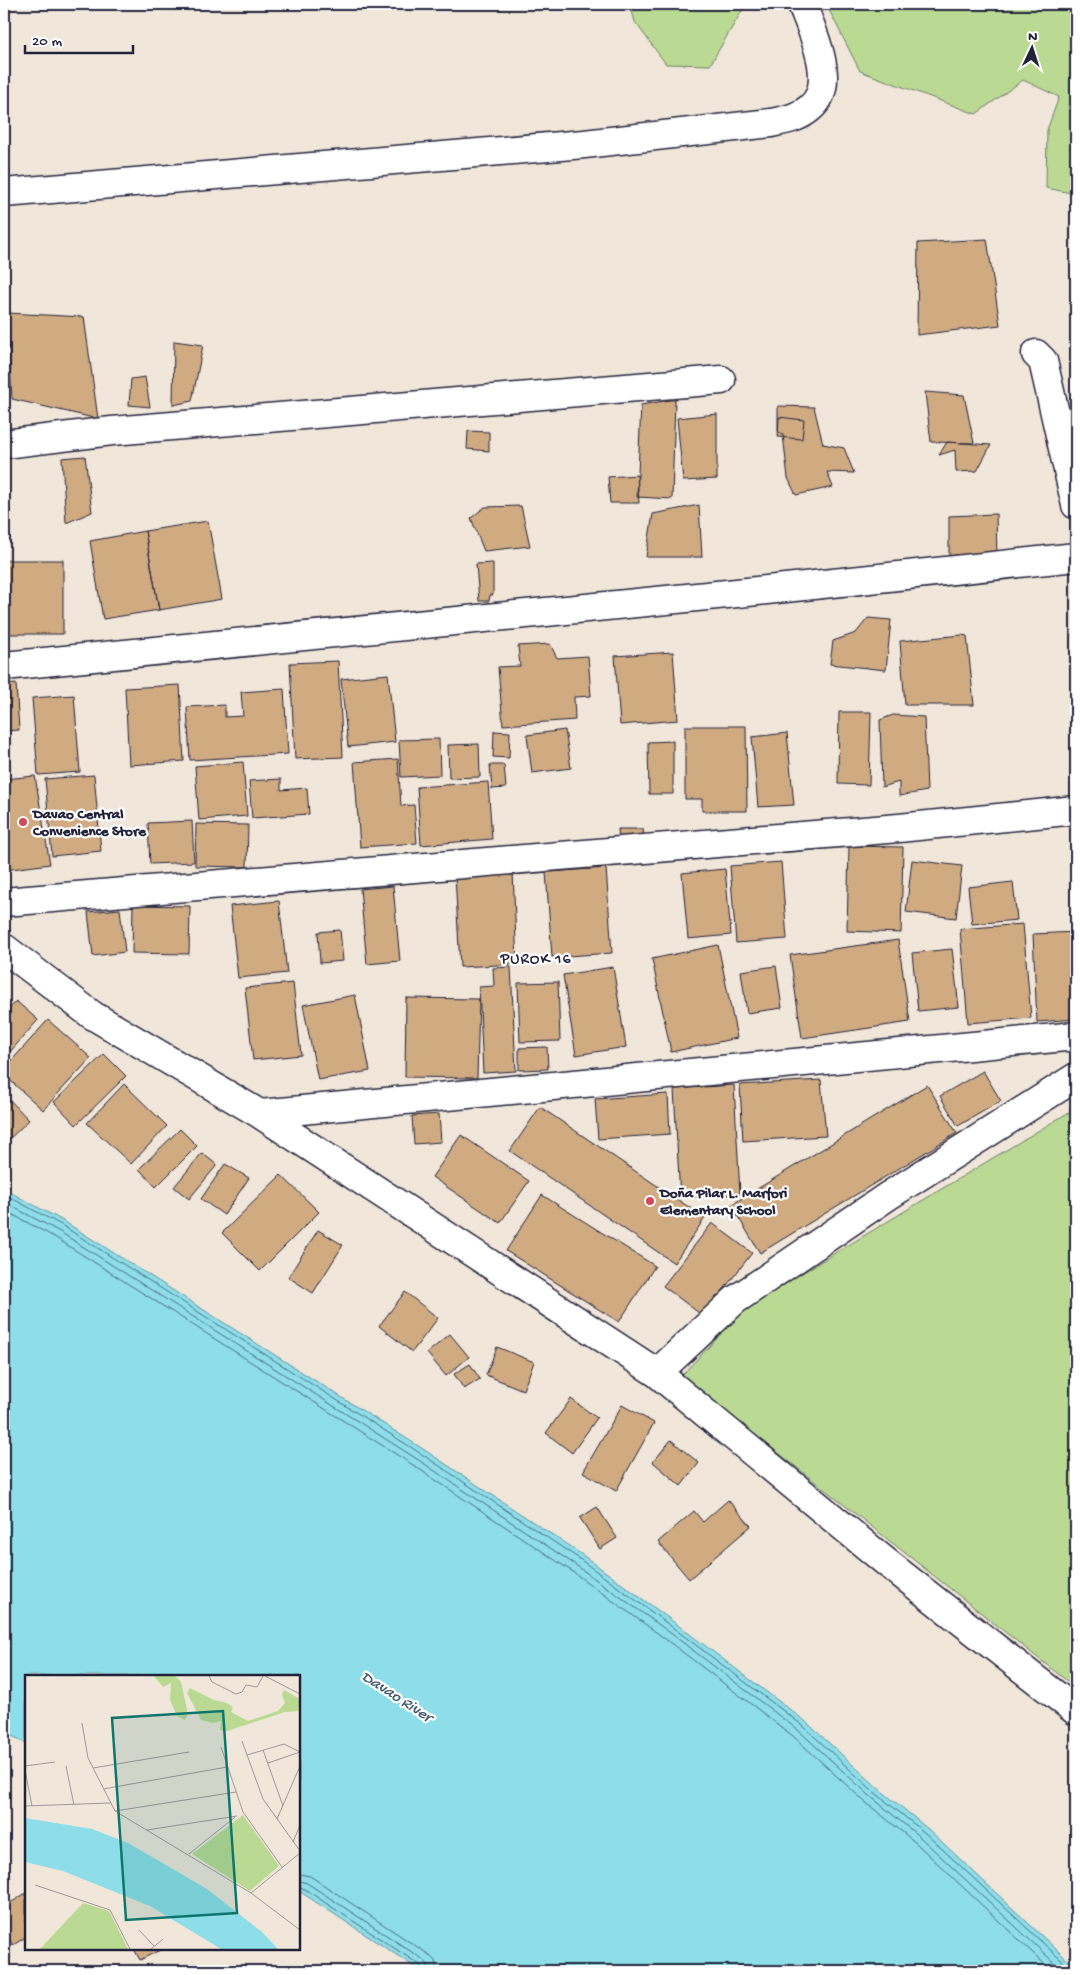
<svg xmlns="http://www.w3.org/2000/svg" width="1080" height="1975" viewBox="0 0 1080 1975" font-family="'Gochi Hand',sans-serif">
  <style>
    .green { fill: #bada93; stroke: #6e7e67 }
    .water { fill: #8ddee9; stroke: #6293a3 }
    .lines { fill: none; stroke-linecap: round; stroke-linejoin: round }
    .shore { stroke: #4d6d81; stroke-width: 1 }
    .building { fill: #d0ab82; stroke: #22223b }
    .minor-casing { stroke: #22223b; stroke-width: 31 }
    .minor { stroke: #fff; stroke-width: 28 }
    .poi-dot { fill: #d1495b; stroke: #fff; stroke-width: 2 }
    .labels { text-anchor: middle; stroke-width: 4.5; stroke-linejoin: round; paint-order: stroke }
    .poi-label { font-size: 15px; font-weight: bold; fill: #22223b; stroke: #fff; text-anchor: start }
    .neighbourhood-label { font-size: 16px; letter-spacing: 1px; fill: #22223b; stroke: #fff }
    .water-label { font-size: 16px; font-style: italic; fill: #425a6f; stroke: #fff }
    .inset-road { fill: none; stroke: #9e989a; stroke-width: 1 }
    .view { fill: #0f766e; fill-opacity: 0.15; stroke: #0f766e; stroke-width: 2.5 }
    .inset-edge { fill: none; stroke: #22223b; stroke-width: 2.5 }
  </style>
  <rect width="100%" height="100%" fill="#f1e6da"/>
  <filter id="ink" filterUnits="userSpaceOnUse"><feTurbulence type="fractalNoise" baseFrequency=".02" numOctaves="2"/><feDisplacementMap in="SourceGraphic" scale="10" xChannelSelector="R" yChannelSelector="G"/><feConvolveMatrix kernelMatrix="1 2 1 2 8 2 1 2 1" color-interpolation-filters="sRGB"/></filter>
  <g filter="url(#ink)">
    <!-- green -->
    <path class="green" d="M630,4H742L743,9L710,65L666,64L635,22Z
      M826,4H1076V194L1046,188L1047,130L1059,97L1023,80L976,114L860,71Z
      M1076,1108V1688L681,1376L749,1305Z"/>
    <!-- water -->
    <path class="water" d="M4,1189L65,1222L423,1449L584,1556L671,1620L805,1721L877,1787L928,1829L1076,1968V1971H421L299,1891V1676H26V1743L4,1732Z"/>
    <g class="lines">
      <!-- shore -->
      <path class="shore" d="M4,1194L63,1226L420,1453L581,1560L668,1624L802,1725L873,1791L925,1833L1073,1971
        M4,1202L60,1232L417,1459L577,1566L665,1629L798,1730L869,1795L921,1838L1063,1971
        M4,1210L56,1238L413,1465L573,1572L660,1635L793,1736L864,1801L916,1843L1052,1971
        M299,1874L310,1876L428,1954L435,1961L437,1971
        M299,1881L307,1883L424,1960L428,1965L429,1971
        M299,1887L303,1888L420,1965L423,1971"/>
    </g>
    <!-- building -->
    <path class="building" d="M987,239L1000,325L917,335L918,243Z
      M7,313L84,317L98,419L12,399Z
      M174,341L203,345L192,401L173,405Z
      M145,377L150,407L129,405L131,379Z
      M4,388L9,389L7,422H4Z
      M925,392L964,395L974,443L931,442Z
      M670,400H675L672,499L637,497L641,405Z
      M778,406L814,407L823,444L844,448L854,473L827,472L833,487L796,495L788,478L783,435L778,431Z
      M717,414V479L683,481L677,418Z
      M779,417L804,420L802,439L778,437Z
      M468,431L489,432V451L467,449Z
      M947,442L991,445L977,471L956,472L955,450L939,455Z
      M85,456L92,512L66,523L62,458Z
      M637,475L639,503H610L608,477Z
      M699,505L702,557H646L653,514Z
      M521,506L530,546L484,551L471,518L485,507Z
      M996,514L997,558H949V516Z
      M208,521L222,599L159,610L145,531Z
      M145,531L159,610L103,619L90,541Z
      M4,560H63V634H4Z
      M493,563V595H490L489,601H479L476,564Z
      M868,618L891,620L886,670L830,664L833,641L856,633Z
      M962,635L967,636L974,705H905L900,641Z
      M550,644L557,658L588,656L591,696L574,697L575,720L503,725L498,667L520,666L518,646Z
      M673,652L678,720L620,725L615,656Z
      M338,661L343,757L295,759L290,663Z
      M388,674L395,742L348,747L341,679Z
      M16,684L19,730L4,731V685Z
      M180,685L184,761L129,765L125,688Z
      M284,689L288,754L190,760L187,707L225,705V717L243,716L241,692Z
      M74,695L80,772L38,775L32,698Z
      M839,712H871L869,785L838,784Z
      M893,715L924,717L927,791L899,796V782L882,787L880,720Z
      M685,726H746L747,811H702V799H685Z
      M565,730L571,768L532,773L527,735Z
      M494,731L510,732L509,758L493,757Z
      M787,733L794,805L758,807L752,737Z
      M439,739L440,775L401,777L399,740Z
      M673,741V794H649L648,742Z
      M479,744L480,777L449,778L448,745Z
      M398,759L401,806L414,805L417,843L360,847L354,762Z
      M243,762L247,816L199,820L195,766Z
      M490,765H504L506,788L492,789Z
      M94,775L101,851L52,856L45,779Z
      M35,776L50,864L4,870V779Z
      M281,779V790L307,788L309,814L252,818L249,781Z
      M488,782L492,839L421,845L417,787Z
      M192,821L194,862L150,864L148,823Z
      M196,824L248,825L247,867L195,866Z
      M618,829H643L644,840L619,841Z
      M849,846L903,847L901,933L847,931Z
      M912,860L962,866L956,918L906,912Z
      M781,862L787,939L736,943L730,866Z
      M606,868L612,953L552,957L546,872Z
      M725,869L731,935L688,939L682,873Z
      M513,872L517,964L460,967L455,875Z
      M1013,882L1017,920L972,924L968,887Z
      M393,886L400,961L367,964L360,889Z
      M279,901L287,973L238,978L230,906Z
      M133,905L190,906L189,954L132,953Z
      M120,909L125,952L93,956L88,912Z
      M1023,924L1031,1018L968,1023L960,929Z
      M340,930L343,961L320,963L318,932Z
      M1076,932V1019L1037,1022L1033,934Z
      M898,940L910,1022L802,1038L790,955Z
      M718,945L737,1038L671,1052L652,959Z
      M952,949L959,1007L918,1011L912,953Z
      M776,966L782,1008L747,1013L741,971Z
      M511,967L516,1071L483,1073L479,987L494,986L493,968Z
      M613,967L626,1047L576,1055L563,975Z
      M558,982L560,1041L520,1042L518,983Z
      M293,983L301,1055L253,1060L245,988Z
      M355,995L370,1071L318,1080L303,1005Z
      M406,998L479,999L477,1078L405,1077Z
      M16,1001L38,1020L9,1053L4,1048V1015Z
      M48,1020L91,1058L43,1110L4,1075V1069Z
      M547,1047L548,1069L519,1070V1048Z
      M104,1054L126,1076L76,1125L54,1102Z
      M983,1071L1001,1101L958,1126L940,1096Z
      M821,1080L826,1136L743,1141L740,1085Z
      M124,1084L167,1126L131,1164L87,1123Z
      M734,1085L740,1194L680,1198L674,1089Z
      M927,1085L957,1133L760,1253L731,1205Z
      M4,1094L29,1120L4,1144Z
      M668,1094L670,1134L598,1139L595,1099Z
      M540,1107L705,1218L674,1263L510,1151Z
      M439,1114L441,1142L414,1144L412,1116Z
      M180,1129L197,1146L156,1187L139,1169Z
      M461,1135L529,1181L500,1223L432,1177Z
      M202,1153L217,1165L189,1199L174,1187Z
      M225,1164L249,1178L224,1215L201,1199Z
      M281,1175L319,1212L260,1271L222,1233Z
      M542,1195L655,1266L619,1322L506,1251Z
      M712,1223L752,1253L703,1316L663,1286Z
      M318,1230L343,1245L313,1293L288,1277Z
      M405,1292L438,1318L412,1352L379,1326Z
      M450,1334L469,1357L446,1376L427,1353Z
      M497,1347L534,1362L523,1390L486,1375Z
      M470,1364L480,1379L464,1389L454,1374Z
      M571,1399L597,1418L572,1453L546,1433Z
      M622,1405L654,1423L616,1491L583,1472Z
      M671,1440L699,1463L681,1486L653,1462Z
      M728,1500L751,1526L689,1579L658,1542L694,1511L703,1522Z
      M597,1507L617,1538L600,1549L580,1518Z
      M26,1893V1937L13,1945L4,1931V1907Z
      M134,1949H162L140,1960Z"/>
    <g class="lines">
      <!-- minor casing -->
      <g class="minor-casing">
        <path id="minor" d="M4,193L584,144L771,123C785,120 799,118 810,108C839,85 812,31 802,4
          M1036,354L1043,361L1076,505
          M4,444L112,431L721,380
          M4,666L757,591L1076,557
          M4,902L899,828L1076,810
          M4,948L92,1015L260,1114L657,1373L886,1562L1076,1711
          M260,1114L1076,1036
          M657,1373L735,1300L888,1196L1076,1077"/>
      </g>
      <!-- minor -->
      <use href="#minor" class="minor"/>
    </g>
  </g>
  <!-- markers -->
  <g class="poi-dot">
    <circle cx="23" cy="822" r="5"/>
    <circle cx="650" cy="1201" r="5"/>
  </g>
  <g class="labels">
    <!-- poi labels -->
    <g class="poi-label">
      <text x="33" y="818">Davao Central<tspan x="33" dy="17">Convenience Store</tspan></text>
      <text x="660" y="1197">Doña Pilar L. Marfori<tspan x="660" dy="17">Elementary School</tspan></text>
    </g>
    <!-- neighbourhood labels -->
    <g class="neighbourhood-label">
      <text x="536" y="963">PUROK 16</text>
    </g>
    <!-- water labels -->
    <g class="water-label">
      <text transform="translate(398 1695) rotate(33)" y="6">Davao River</text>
    </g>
  </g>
  <!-- overview -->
  <g transform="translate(25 1675)">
    <rect width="275" height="275" fill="#f1e6da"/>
    <path d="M129,1H150L156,7L163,39L160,45L152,41L145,25L146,8L138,12ZM165,13L189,25L202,28L208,32L206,37L223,46L253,36L260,28L257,20L259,15L275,24V36L260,37L202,56L195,55L196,46L188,48L176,45L162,18ZM218,140L254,191L225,216L167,179ZM58,228L84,236L103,274H15Z" fill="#bada93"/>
    <path d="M0,143L67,154L103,168L182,214L237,257L253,274H196L125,231L38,196L0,187Z" fill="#8ddee9"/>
    <path class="inset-road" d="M184,1L187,7L211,19L217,17L221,10L232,12L238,1M240,1L275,19M57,48L63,83L90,136L226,218L275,255M217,66L238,124L275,176M196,72L218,137L257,192M238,75L258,131M222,80L259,69L275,77M243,88L275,77M0,91L30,87M41,91L49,130M68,93L164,77M0,95L7,131M78,114L202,92M0,131L85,128M90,136L211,117M252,144L275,91M122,155L212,141M268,167L275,150M164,179L210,142M10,210L85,235L105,274M226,218L275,178M114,255L129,271M126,274L138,264"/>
    <path class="view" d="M198,36L212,238L101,245L87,43Z"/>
    <rect width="275" height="275" class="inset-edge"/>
  </g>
  <!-- margin -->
  <rect width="1080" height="1975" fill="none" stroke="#fff" stroke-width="20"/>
  <rect x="10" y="10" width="1060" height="1955" fill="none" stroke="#22223b" stroke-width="2" filter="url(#ink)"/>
  <!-- north arrow -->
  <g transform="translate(1032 48) rotate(4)" stroke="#ffffff" stroke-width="4" paint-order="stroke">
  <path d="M0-4L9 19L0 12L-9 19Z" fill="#22223b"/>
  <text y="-8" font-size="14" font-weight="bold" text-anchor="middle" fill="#22223b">N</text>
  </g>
  <!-- scale -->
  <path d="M25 45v8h108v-8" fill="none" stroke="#22223b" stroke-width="2.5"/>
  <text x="32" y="45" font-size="15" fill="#22223b" stroke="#ffffff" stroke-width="4" paint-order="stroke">20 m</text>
</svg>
